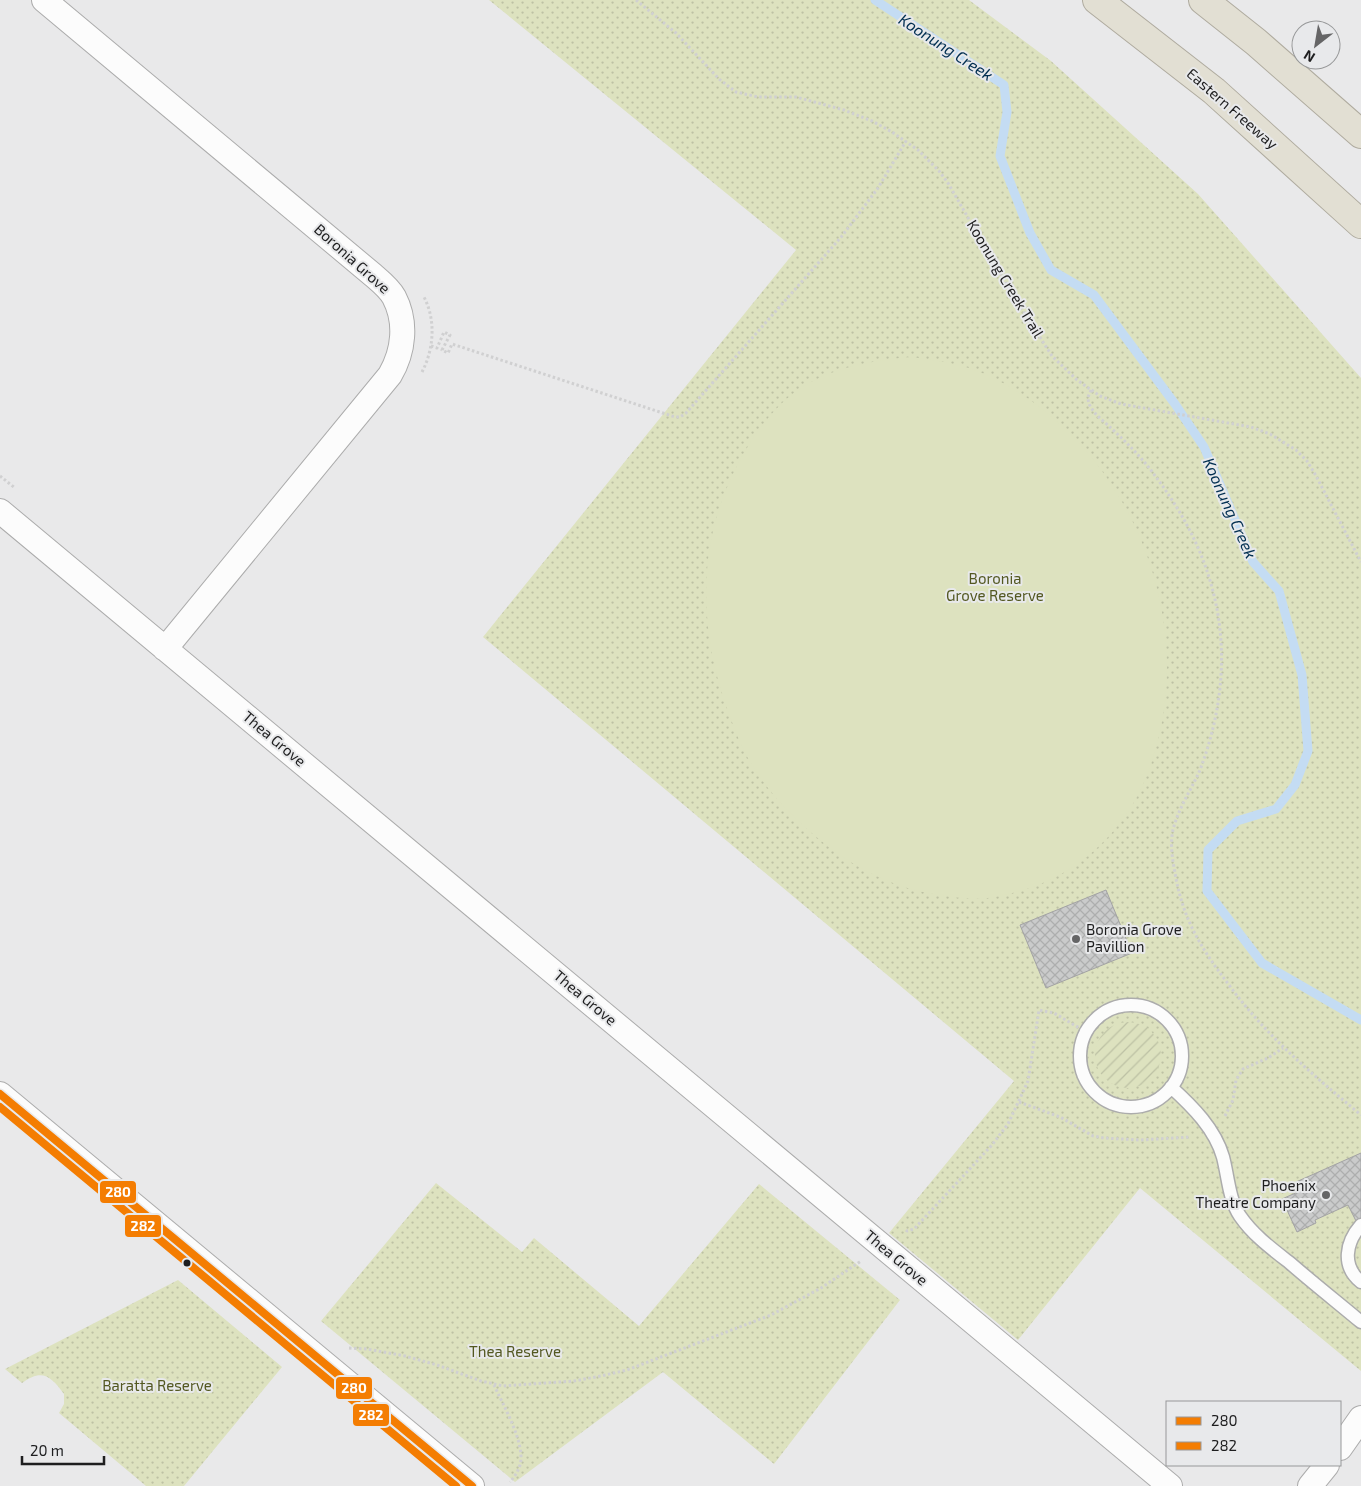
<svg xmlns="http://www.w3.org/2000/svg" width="1361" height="1486" viewBox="0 0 1361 1486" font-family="'Exo 2',sans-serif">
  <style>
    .grass { fill: url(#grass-dots) }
    .garden { fill: url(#garden-furrows) }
    .pitch { fill: #dde2bf }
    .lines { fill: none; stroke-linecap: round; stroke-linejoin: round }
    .stream { stroke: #c4dcf3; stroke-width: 9 }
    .building { fill: url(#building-cross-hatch); stroke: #a3a3a4 }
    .lane-casing { stroke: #acacac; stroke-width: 15 }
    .street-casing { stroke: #acacac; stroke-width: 26 }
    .highway-casing { stroke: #afab9f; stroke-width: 30 }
    .path { stroke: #d0d0d1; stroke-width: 3; stroke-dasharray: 2.5 2.5; stroke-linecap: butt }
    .lane { stroke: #fcfcfc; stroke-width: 12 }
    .street { stroke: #fcfcfc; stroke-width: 24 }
    .highway { stroke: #e2dfd3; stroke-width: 28 }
    .bus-1-casing { stroke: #e8e9eb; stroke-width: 11 }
    .bus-2-casing { stroke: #e8e9eb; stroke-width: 11 }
    .bus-1 { stroke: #f47d02; stroke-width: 8 }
    .bus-2 { stroke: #f47d02; stroke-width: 8 }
    .poi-dot { fill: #656566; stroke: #e8e9eb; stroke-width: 2 }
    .bus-dot { fill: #1e1e1f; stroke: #e8e9eb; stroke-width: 2 }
    .labels { text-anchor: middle; stroke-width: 4; stroke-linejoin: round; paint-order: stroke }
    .street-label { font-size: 15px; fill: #1e1e1f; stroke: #e8e9eb }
    .park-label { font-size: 15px; fill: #535821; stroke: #e8e9eb }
    .poi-label { font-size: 15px; fill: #1e1e1f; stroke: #e8e9eb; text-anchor: start }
    .water-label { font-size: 16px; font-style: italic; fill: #022f51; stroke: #e8e9eb }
    .line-badge { stroke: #e8e9eb; stroke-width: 2 }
    .badge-label { font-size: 14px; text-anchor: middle; font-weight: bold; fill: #fff }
  </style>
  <defs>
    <pattern id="grass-dots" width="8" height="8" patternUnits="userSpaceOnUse" patternTransform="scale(1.25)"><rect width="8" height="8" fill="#dde2bf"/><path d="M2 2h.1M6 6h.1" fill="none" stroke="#bdc1a4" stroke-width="1.8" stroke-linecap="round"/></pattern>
    <pattern id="garden-furrows" width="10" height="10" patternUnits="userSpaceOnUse" patternTransform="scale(1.25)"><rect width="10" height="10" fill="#dde2bf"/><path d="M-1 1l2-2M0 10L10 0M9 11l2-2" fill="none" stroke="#bdc1a4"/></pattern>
    <pattern id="building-cross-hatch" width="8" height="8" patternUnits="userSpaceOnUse" patternTransform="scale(1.25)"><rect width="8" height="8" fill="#cacbcb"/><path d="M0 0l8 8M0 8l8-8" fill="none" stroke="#adaeae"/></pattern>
  </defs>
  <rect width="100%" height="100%" fill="#e9e9ea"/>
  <!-- grass -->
  <path class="grass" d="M489,0H969L1051,61L1198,194L1361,378V1371L1140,1188L1018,1340L889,1233L1014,1081L483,637L796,250Z
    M436,1183L522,1252L534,1238L639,1326L759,1184L900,1300L774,1464L663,1372L515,1482L321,1321Z
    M178,1280L282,1367L184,1486H146L59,1413L64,1404V1394C51,1376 42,1368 22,1383L5,1369Z"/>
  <!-- garden -->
  <path class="garden" d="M1095 1055a33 33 0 1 1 66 0a33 33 0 1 1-66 0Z"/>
  <!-- pitch -->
  <path class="pitch" d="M912,357C938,361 965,364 989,376C1116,436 1189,590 1161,727C1150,779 1131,820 1089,855C1062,878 1024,893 988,898C970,900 951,897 933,894C888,886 849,865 814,835C793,817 771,795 756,771C744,754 736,733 729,714C700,636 696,552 732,476C749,441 772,405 806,385C838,366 876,360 912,357Z"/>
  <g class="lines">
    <!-- stream -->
    <path class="stream" d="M875,0L1004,85L1007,112L1000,156L1030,233L1051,270L1094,295L1175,404L1204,447L1253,562L1279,591L1302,675L1308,751L1295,785L1276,809L1237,821L1208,850L1207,891L1262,963L1361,1020"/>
  </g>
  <!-- building -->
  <path class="building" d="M1106,890L1132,953L1046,988L1020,925Z
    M1361,1153V1218L1356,1221L1348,1205L1315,1220L1316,1223L1297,1232L1282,1199L1300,1191L1296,1182Z"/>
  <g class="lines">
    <!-- lane casing -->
    <g class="lane-casing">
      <path id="lane" d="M1080 1056a51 51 0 1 1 102 0a51 51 0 1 1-102 0Z
        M1171,1087C1193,1107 1215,1129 1223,1157C1228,1176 1229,1200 1240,1216C1253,1235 1272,1249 1290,1263C1313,1283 1337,1302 1361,1322
        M1361,1225C1346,1242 1341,1266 1361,1282"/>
    </g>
    <!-- street casing -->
    <g class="street-casing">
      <path id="street" d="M44,0L373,275C380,281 389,288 394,297C407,322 404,351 390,375L165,649
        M0,511L1170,1486
        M0,1094L472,1486
        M1340,1448L1361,1418
        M1310,1486L1327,1465"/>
    </g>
    <!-- highway casing -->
    <g class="highway-casing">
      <path id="highway" d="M1097,0L1214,91L1361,224
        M1203,0L1256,42L1361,134"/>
    </g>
    <!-- path -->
    <path class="path" d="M636,0L676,33L719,79L736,92L758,97H796L844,110L872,121L892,132L918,150L939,171L948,183L1011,292L1052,356L1077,380L1100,396L1121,404L1251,427L1270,434L1296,450L1307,461L1315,474L1361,562
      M431,346L437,348L444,332L450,335L442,350L448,353L452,344L675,417H680L686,413L842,236L878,188L906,141
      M422,372C434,349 436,320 424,297
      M1091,390L1088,397C1088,401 1089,405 1092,409C1097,417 1106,423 1112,429C1126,442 1139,455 1150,469C1177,504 1199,541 1211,584C1229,646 1223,709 1200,770C1192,788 1181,804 1175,823C1169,839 1172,857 1175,873C1183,920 1201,948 1229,985C1268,1038 1311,1073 1361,1115
      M0,476L15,488
      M1019,1102L1060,1117L1093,1136L1104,1138L1140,1140L1191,1137
      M1225,1116L1233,1100L1236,1080L1243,1069L1268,1058L1283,1048
      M906,1230L907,1231L914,1229L992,1145L1008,1124L1028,1081L1039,1010L1054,1013L1086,1032
      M349,1348L367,1349L405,1356L437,1365L481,1381L503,1386L574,1381L601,1376L627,1370L771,1315L821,1288L861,1261
      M494,1385C503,1405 526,1444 520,1465C518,1472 514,1477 510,1482"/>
    <!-- lane -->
    <use href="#lane" class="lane"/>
    <!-- street -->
    <use href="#street" class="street"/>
    <!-- highway -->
    <use href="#highway" class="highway"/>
    <!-- bus-1 casing -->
    <g class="bus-1-casing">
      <path id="bus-1" d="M0,1094L472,1486"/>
    </g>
    <!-- bus-2 casing -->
    <g class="bus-2-casing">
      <path id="bus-2" d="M0,1107L456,1486"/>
    </g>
    <!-- bus-1 -->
    <use href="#bus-1" class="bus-1"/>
    <!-- bus-2 -->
    <use href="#bus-2" class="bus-2"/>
  </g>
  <!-- markers -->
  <g class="poi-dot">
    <circle cx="1076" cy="939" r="5"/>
    <circle cx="1326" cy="1195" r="5"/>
  </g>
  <circle class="bus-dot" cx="187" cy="1263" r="4.5"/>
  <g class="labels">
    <!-- street labels -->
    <g class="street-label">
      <text transform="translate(1232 109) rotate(41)" y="5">Eastern Freeway</text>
      <text transform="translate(352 259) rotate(42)" y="5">Boronia Grove</text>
      <text transform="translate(1005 279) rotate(59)" y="5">Koonung Creek Trail</text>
      <text transform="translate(274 739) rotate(40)" y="5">Thea Grove</text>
      <text transform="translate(585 998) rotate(40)" y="5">Thea Grove</text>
      <text transform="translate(896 1258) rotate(40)" y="5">Thea Grove</text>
    </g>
    <!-- park labels -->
    <g class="park-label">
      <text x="995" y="584">Boronia<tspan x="995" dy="17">Grove Reserve</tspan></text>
      <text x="515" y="1357">Thea Reserve</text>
      <text x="157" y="1391">Baratta Reserve</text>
    </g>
    <!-- poi labels -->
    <g class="poi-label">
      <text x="1086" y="935">Boronia Grove<tspan x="1086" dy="17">Pavillion</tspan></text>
      <text x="1316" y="1191" text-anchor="end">Phoenix<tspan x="1316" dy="17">Theatre Company</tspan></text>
    </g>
    <!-- water labels -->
    <g class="water-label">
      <text transform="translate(946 47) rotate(33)" y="6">Koonung Creek</text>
      <text transform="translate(1230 508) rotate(66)" y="6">Koonung Creek</text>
    </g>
  </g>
  <g class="line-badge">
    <rect x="99" y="1180" width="38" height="24" rx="5" fill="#f47d02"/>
    <rect x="124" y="1214" width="38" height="24" rx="5" fill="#f47d02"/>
    <rect x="335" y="1376" width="38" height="24" rx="5" fill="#f47d02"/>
    <rect x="352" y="1403" width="38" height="24" rx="5" fill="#f47d02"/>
  </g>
  <g class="badge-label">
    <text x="118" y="1197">280</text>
    <text x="143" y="1231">282</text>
    <text x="354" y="1393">280</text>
    <text x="371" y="1420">282</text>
  </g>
  <!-- legend -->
  <rect x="1166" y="1401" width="175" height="65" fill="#e8e9eb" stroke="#979899"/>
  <rect x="1176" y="1417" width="25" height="8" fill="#f47d02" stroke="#979899"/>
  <text x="1211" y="1426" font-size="15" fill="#1e1e1f">280</text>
  <rect x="1176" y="1442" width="25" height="8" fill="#f47d02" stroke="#979899"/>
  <text x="1211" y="1451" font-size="15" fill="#1e1e1f">282</text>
  <!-- north arrow -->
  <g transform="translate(1316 45) rotate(211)"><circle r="24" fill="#e8e9eb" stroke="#979899"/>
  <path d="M0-4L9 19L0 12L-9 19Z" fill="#656566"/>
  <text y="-8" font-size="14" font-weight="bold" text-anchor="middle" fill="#1e1e1f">N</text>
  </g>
  <!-- scale -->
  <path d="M22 1456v8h82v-8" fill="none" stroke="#1e1e1f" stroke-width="2.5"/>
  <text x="30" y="1456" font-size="15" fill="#1e1e1f" stroke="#e8e9eb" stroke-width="4" paint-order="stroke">20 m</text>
</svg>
